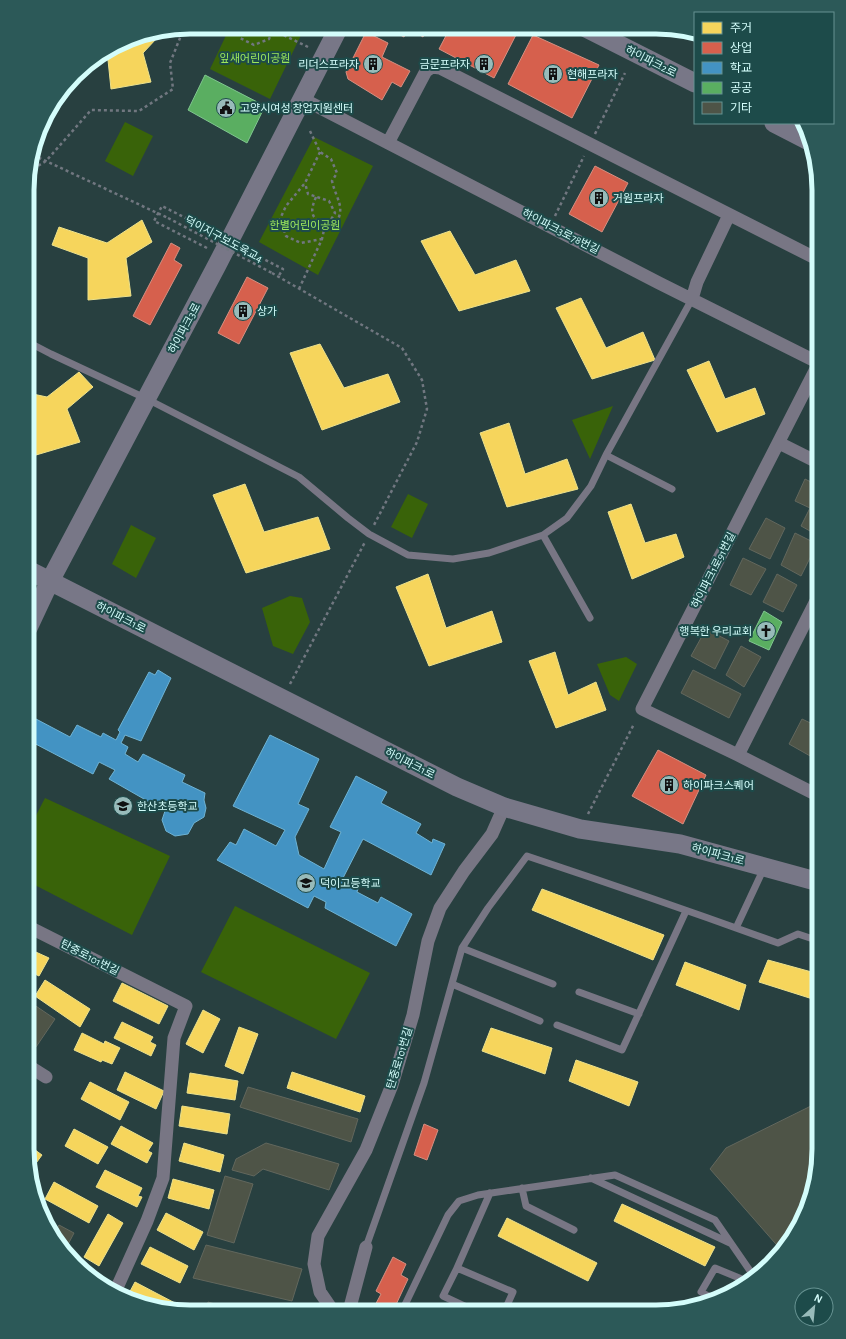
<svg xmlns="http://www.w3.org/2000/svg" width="846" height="1339" viewBox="0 0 846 1339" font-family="'Alegreya Sans','Noto Sans KR',sans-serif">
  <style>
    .green { fill: #396309 }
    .homes { fill: #f6d55c; stroke: #ece18c }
    .shops { fill: #d6604d; stroke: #d58f81 }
    .schools { fill: #4393c3; stroke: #6eb3d4 }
    .public { fill: #5aae61; stroke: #7fc68f }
    .building { fill: #4e5447; stroke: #62675d }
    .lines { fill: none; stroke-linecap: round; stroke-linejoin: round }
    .path { stroke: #717780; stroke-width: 2.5; stroke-dasharray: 3 3; stroke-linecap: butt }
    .lane { stroke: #787684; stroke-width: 7 }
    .street { stroke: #787684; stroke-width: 13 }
    .secondary { stroke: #787787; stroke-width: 19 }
    .path-bridge { stroke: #717780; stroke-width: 2.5; stroke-dasharray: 3 3; stroke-linecap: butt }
    .labels { text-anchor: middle; stroke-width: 4; stroke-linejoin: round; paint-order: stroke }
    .park-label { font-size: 11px; fill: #9de75b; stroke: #1d4b4a }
    .street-label { font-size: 11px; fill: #d4fdfb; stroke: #1d4b4a }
    .poi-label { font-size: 11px; fill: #d4fdfb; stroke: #1d4b4a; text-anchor: start }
    .rim { fill: none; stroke: #d4fdfb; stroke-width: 5 }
  </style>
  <rect width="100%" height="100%" fill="#284040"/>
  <!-- green -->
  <path class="green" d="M230,27H305L270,99L210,69Z
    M125,122L153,136L133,176L105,161Z
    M314,137L373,166L318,275L259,242Z
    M613,406L590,459L572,420Z
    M408,494L428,504L412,538L391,527Z
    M131,525L156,538L136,578L112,564Z
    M290,596L302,598L310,622L293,654L273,646L262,608Z
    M626,657L637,664L619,701L610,695L597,664Z
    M45,798L170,856L132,935L27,881V833Z
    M235,906L370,973L336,1039L201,972Z"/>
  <!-- homes -->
  <path class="homes" d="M155,34L157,38L143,53L151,82L111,89L108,60L100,57L128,39Z
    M142,220L152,242L126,258L131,296L88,300V258L52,245L59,227L107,243Z
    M450,231L475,275L516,260L530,291L459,311L421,241Z
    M581,298L606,348L643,332L655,360L592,379L556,308Z
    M320,344L344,388L388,374L400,402L322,430L290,353Z
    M709,361L725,399L755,388L765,414L717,432L687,370Z
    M79,372L93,387L67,409L80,442L36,455L28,420V393L47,397Z
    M509,423L525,474L567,459L578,489L507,507L480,433Z
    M245,484L264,532L318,517L330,549L246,573L213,495Z
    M631,504L645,543L676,534L684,557L632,579L608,512Z
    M428,574L446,628L492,611L502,642L429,666L396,587Z
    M555,652L568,695L596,682L606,710L556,728L529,661Z
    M542,889L664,935L653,960L532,910Z
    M27,948L49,958L39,976L27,970Z
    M768,960L819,974V1001L759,982Z
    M685,962L746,985L739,1010L676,985Z
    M45,980L90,1009L80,1027L35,996Z
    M122,983L168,1006L159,1024L113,1001Z
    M203,1010L220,1019L203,1053L186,1044Z
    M122,1022L153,1037L150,1042L156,1045L151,1056L114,1038Z
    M239,1027L258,1034L243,1074L225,1066Z
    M491,1028L552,1048L545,1074L482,1051Z
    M82,1033L104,1044L105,1041L120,1048L112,1064L102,1060L101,1062L74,1050Z
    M576,1060L638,1082L629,1106L569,1081Z
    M125,1072L164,1091L156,1109L117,1090Z
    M292,1072L365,1096L360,1112L287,1088Z
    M190,1073L238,1081L235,1100L187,1093Z
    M90,1082L129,1102L120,1120L81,1099Z
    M182,1106L230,1114L227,1134L179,1126Z
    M121,1126L153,1143L148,1151L152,1153L147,1163L111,1144Z
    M74,1129L108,1147L98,1164L65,1146Z
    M184,1143L224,1155L220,1172L179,1161Z
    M27,1144L42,1155L31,1170L27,1149Z
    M105,1170L142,1188L138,1196L142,1197L137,1207L96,1187Z
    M173,1179L214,1190L209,1209L168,1198Z
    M54,1182L98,1206L89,1223L45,1199Z
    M622,1204L715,1247L705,1266L614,1221Z
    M166,1213L203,1232L194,1250L157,1230Z
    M108,1214L123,1223L99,1266L84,1257Z
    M507,1218L597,1263L588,1281L498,1236Z
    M150,1247L188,1266L180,1283L141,1264Z
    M135,1282L175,1303L171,1311L137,1302L127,1297Z"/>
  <!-- shops -->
  <path class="shops" d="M387,28H408L404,37Z
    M409,28H422L426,30L423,37Z
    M450,28H518L519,29L494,78L439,49Z
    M366,32L388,43L382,57L410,71L401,87L392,82L382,100L348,79L346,72Z
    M533,35L599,65L572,118L508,84Z
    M595,166L628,183L602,232L569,214Z
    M171,243L180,248L174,260L182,265L150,325L133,316Z
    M247,277L268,288L239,344L218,333Z
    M658,750L706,775L683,824L632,796Z
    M424,1124L438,1130L427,1160L414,1155Z
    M393,1257L406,1264L401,1275L408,1279L393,1311H372L381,1294L376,1291Z"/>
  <!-- schools -->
  <path class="schools" d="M158,670L171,678L141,741L125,735L121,743L128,747L125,754L138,762L143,754L185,775L182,782L205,793L204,800L206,808L204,817L194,823L188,834L175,836L166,831L162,820L165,811L109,779L115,770L99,762L93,774L28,740V736L36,719L70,737L77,725L101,737L103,733L116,740L120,732L118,730L149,672L155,675Z
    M270,735L319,759L298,804L309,809L295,837L299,855L324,869L341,832L330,827L356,776L387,792L381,803L421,824L416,833L432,843L433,839L445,844L431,875L363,839L343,878L359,885L357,892L378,903L381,897L412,914L396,946L325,908L326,902L314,896L308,908L217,860L230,842L236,845L244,829L276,846L285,830L233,806Z"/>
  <!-- public -->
  <path class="public" d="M205,75L265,106L247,143L188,110Z
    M764,611L782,622L769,650L749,641Z"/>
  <!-- building -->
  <path class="building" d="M805,479L819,486V536L801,526L810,508L795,501Z
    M766,518L785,528L770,559L749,549Z
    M795,533L817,544L801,576L781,565Z
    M743,558L766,569L751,595L730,585Z
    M777,574L797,585L783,612L763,602Z
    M706,629L729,641L715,669L691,656Z
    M741,646L761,657L744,687L726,675Z
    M693,670L741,694L729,718L681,693Z
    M802,719L819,727V761L789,744Z
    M27,1000L55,1019L36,1047L27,1041Z
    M248,1087L358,1119L351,1142L240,1107Z
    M817,1103L819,1104V1160L807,1211L786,1248L782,1251L710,1169L726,1148Z
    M266,1143L339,1164L329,1190L263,1169L254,1176L232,1170L236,1159Z
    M225,1176L253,1184L234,1243L207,1235Z
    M59,1225L74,1233L64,1252L53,1235Z
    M206,1245L302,1269L292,1301L193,1278Z
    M208,1302L239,1311H206Z"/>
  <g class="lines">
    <!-- path -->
    <path class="path" d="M238,27L240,38L254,45L269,39L274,27
      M273,30L308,47
      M310,131L320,152L331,159L337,173L332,181C337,202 346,206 335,226L330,221
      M595,134L625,73
      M320,152L305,183L286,206L280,219L286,236L301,243L322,239
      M33,155L168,218
      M28,172L46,161L91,110L139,111L173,89L170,63L184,28
      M316,197C310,211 310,218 325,225
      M555,216L584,156
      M207,248L154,221L162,206L215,233
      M244,249L283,269L278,277
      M272,273L402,348L422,380L427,409L417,442L374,525
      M299,289L322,239L325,225L330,221L335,213L329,201L308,194L305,183
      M290,684L365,542
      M588,814L634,724"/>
    <!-- lane -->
    <path class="lane" d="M28,342L51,354L147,399L299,477L348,518L369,534L408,555L453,559L489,553L543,535L567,518L591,486L606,455L692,299
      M606,455L672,489
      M543,535L590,618
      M736,928L764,868
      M462,948L553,984
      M452,984L540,1021
      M579,992L639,1014
      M557,1025L622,1050L686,911
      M591,1178L730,1243
      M522,1188L526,1206L574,1230
      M366,1247L424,1083L462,948L488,908L527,856C611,884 695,913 778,943L798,934L819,941
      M457,1268L513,1292L504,1312
      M716,1300L701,1292L715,1268L749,1282
      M402,1311L448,1215L459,1201L478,1195L615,1175L715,1220L755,1278
      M475,1311L443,1296L457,1268L490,1193"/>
    <!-- street -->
    <path class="street" d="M303,99L659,283L819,363
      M388,143L426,71L432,67L440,68L819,260
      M692,299L697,282L729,215
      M779,443L819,463
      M738,755L819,595
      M819,796L738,755L642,709L819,363
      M27,926L186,1006L174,1038L163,1178L147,1221L115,1292
      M27,1065L46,1077
      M333,1311L320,1292L314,1264L318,1236L366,1150L392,1085L413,1015L428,941L440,908L464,871L492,834L504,807
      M349,1311L366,1247"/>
    <!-- secondary -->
    <path class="secondary" d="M586,28L695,83
      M774,123L809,141
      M28,570L457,787L504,807L580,829L680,844L819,882
      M28,628L50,581L217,265L339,27"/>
    <!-- path-bridge -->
    <path class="path-bridge" d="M168,218L272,273"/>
  </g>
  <!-- icons -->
  <defs>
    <g id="building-disc" transform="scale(1)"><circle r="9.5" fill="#98bbba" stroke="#1d4b4a"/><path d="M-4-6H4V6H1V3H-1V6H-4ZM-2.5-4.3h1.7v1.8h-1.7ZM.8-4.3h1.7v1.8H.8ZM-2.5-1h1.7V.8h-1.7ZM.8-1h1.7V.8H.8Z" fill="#111"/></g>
    <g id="civic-disc" transform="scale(1)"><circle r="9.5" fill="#98bbba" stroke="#1d4b4a"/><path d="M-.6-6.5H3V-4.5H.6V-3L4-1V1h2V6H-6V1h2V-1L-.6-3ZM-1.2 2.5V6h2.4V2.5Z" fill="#111"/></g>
    <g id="church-disc" transform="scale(1)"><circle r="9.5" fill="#98bbba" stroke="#1d4b4a"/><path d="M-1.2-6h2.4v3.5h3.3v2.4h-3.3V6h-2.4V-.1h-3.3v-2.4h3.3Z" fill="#111"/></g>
    <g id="school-disc" transform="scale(1)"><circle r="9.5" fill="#98bbba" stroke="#1d4b4a"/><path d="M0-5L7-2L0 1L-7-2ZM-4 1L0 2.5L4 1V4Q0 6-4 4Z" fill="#111"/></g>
  </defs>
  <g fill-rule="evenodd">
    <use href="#building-disc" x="373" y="64"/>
    <use href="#building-disc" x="484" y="64"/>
    <use href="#building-disc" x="553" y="74"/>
    <use href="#civic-disc" x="226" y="108"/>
    <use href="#building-disc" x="599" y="198"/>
    <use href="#building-disc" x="243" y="311"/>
    <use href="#church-disc" x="766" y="631"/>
    <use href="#building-disc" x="669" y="785"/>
    <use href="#school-disc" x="123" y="806"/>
    <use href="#school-disc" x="306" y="883"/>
  </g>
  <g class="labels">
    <!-- park labels -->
    <g class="park-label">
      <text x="255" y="62">잎새어린이공원</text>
      <text x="305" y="229">한별어린이공원</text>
    </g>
    <!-- street labels -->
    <g class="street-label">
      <text transform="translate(651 61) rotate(27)" y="4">하이파크2로</text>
      <text transform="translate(561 231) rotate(27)" y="4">하이파크3로78번길</text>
      <text transform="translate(224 239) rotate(28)" y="4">덕이지구보도육교4</text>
      <text transform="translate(184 328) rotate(-62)" y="4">하이파크3로</text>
      <text transform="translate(713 570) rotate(-63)" y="4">하이파크1로91번길</text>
      <text transform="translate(121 617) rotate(27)" y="4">하이파크1로</text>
      <text transform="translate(410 763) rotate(27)" y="4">하이파크1로</text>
      <text transform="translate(718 854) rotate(15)" y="4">하이파크1로</text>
      <text transform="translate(90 957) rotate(27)" y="4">탄중로101번길</text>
      <text transform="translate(399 1058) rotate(-73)" y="4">탄중로101번길</text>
    </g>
    <!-- poi labels -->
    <g class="poi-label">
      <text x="359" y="68" text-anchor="end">리더스프라자</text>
      <text x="470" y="68" text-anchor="end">금문프라자</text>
      <text x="567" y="78">현해프라자</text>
      <text x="240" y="112">고양시여성 창업지원센터</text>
      <text x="613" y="202">거원프라자</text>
      <text x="257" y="315">상가</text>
      <text x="752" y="635" text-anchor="end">행복한 우리교회</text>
      <text x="683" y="789">하이파크스퀘어</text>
      <text x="137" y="810">한산초등학교</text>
      <text x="320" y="887">덕이고등학교</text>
    </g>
  </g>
  <!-- crop -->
  <path d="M0 0H846V1339H0ZM190 34H656A156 156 0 0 1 812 190V1149A156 156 0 0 1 656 1305H190A156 156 0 0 1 34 1149V190A156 156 0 0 1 190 34Z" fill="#2c5958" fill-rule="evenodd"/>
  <path class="rim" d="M190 34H656A156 156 0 0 1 812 190V1149A156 156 0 0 1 656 1305H190A156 156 0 0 1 34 1149V190A156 156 0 0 1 190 34Z"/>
  <!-- legend -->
  <rect x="694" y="12" width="140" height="112" fill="#1d4b4a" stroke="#669291"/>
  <rect x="702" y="22" width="20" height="12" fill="#f6d55c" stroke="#669291"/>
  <text x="730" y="32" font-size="12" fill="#d4fdfb">주거</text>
  <rect x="702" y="42" width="20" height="12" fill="#d6604d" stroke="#669291"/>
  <text x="730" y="52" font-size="12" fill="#d4fdfb">상업</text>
  <rect x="702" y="62" width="20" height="12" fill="#4393c3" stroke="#669291"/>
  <text x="730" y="72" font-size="12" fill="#d4fdfb">학교</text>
  <rect x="702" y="82" width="20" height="12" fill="#5aae61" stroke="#669291"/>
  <text x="730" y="92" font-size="12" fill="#d4fdfb">공공</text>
  <rect x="702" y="102" width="20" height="12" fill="#4e5447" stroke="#669291"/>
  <text x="730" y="112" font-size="12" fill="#d4fdfb">기타</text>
  <!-- north arrow -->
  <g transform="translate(814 1307) rotate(27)"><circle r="19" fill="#1d4b4a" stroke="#669291"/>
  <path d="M0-3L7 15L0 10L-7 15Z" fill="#98bbba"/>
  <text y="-6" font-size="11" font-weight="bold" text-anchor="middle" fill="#d4fdfb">N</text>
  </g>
</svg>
